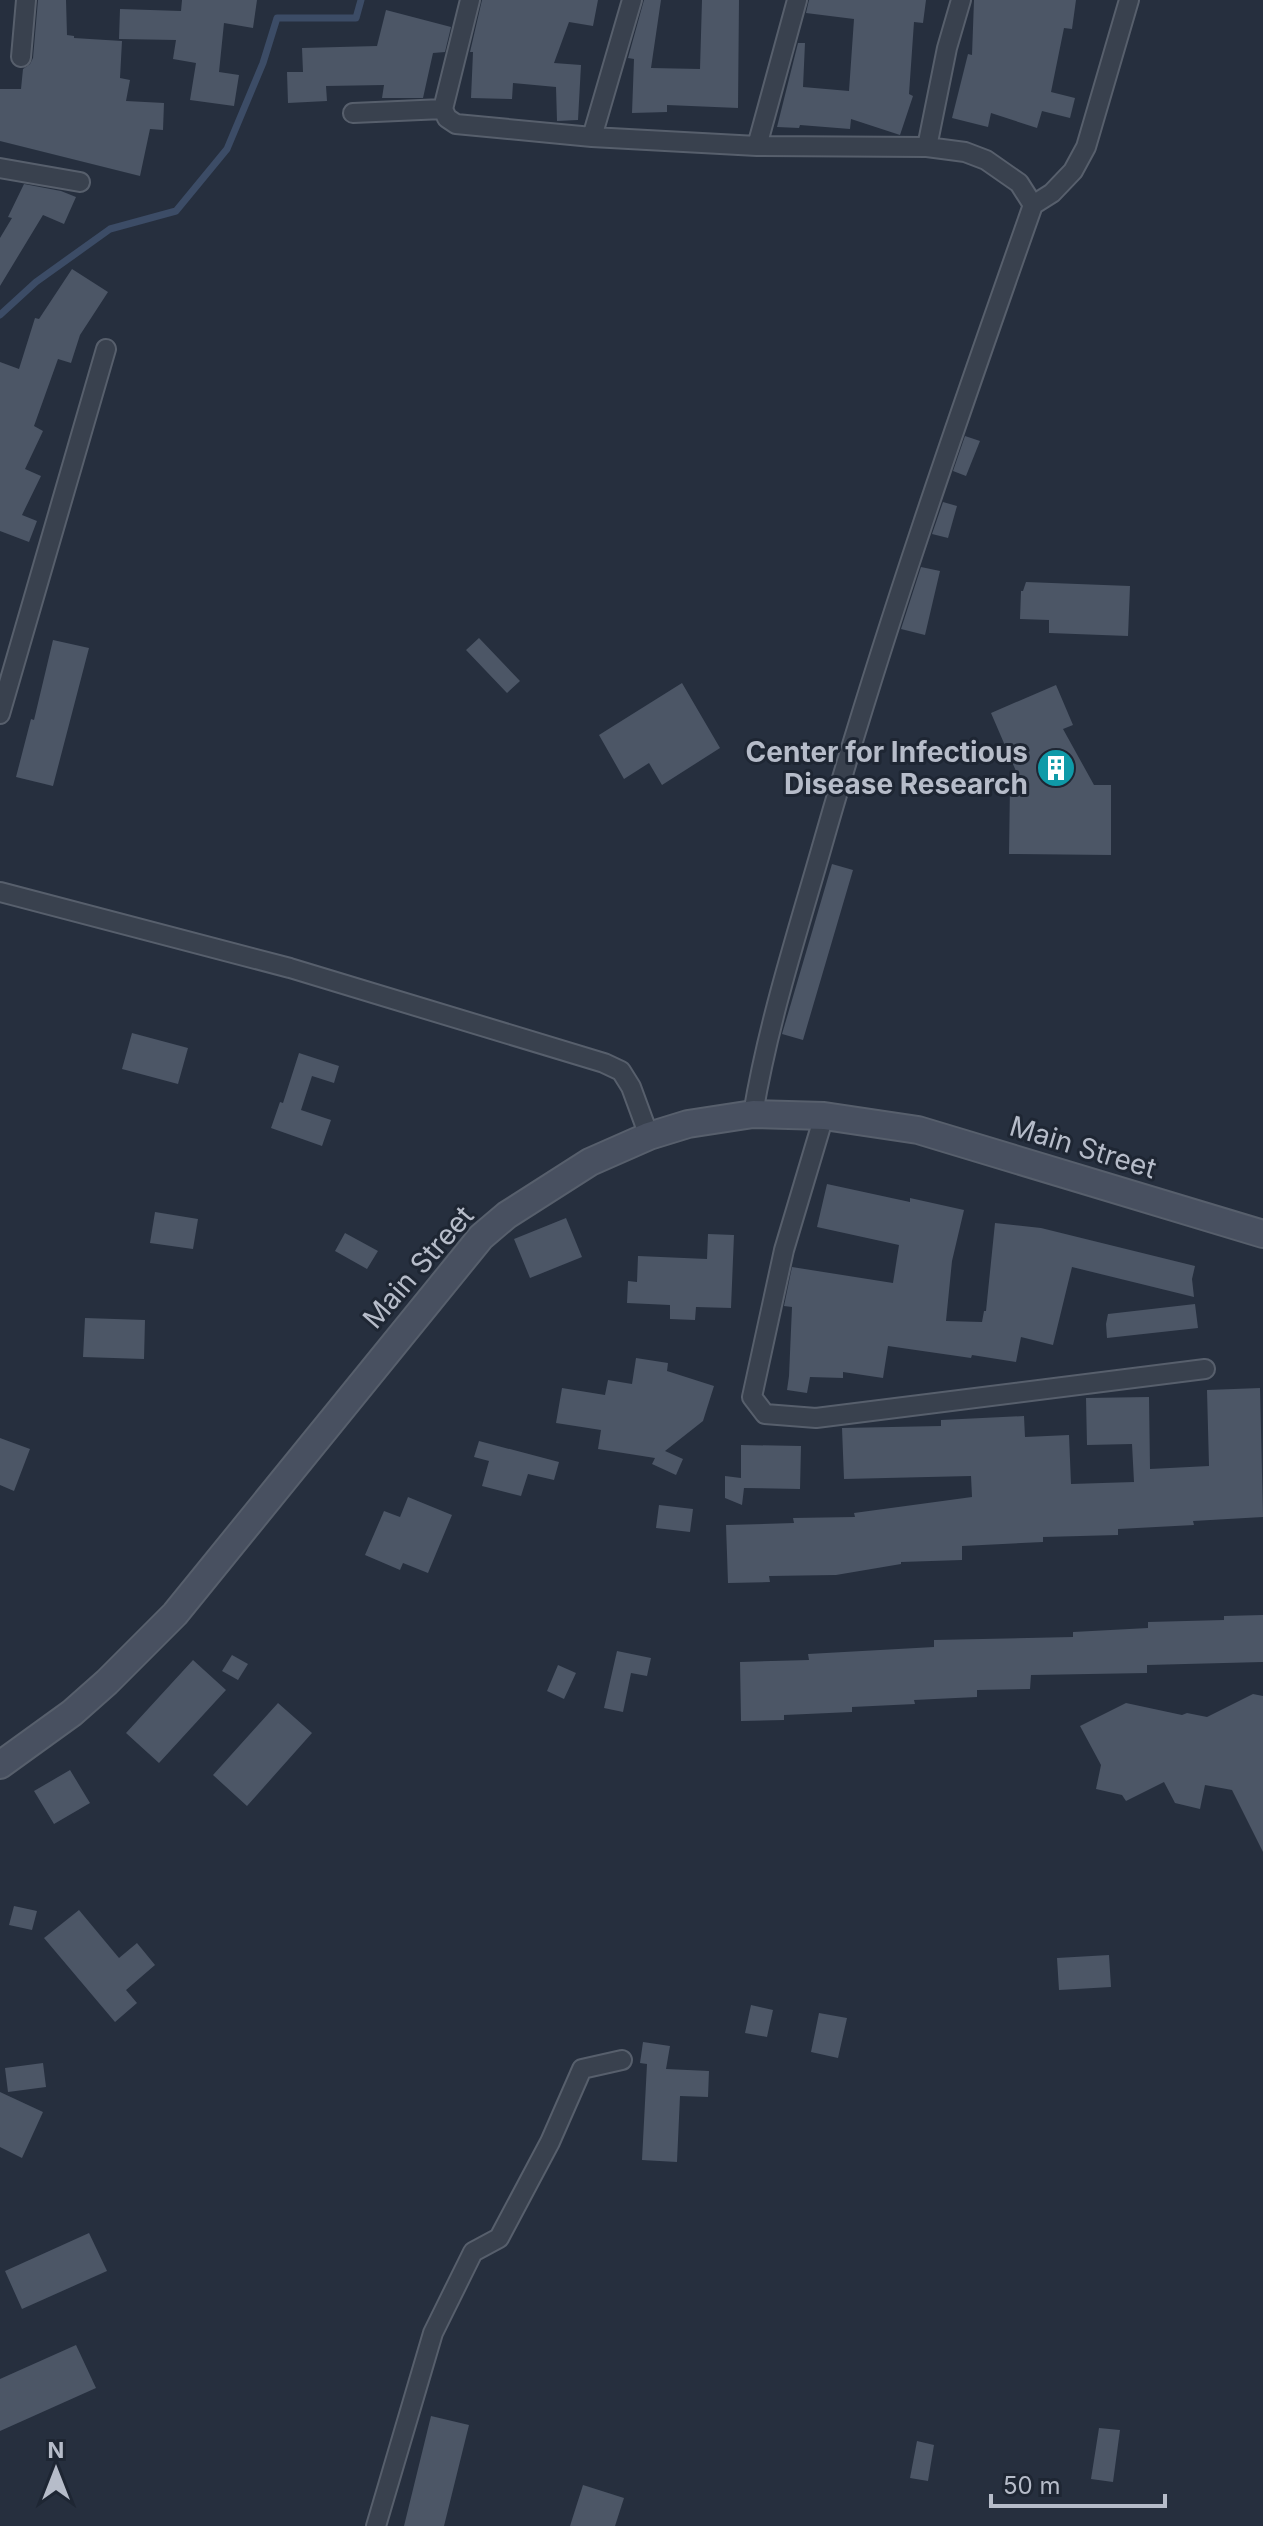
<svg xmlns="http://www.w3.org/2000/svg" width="1263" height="2526" viewBox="0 0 1263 2526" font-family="Inter,sans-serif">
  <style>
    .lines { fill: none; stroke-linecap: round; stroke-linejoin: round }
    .stream { stroke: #3c4c66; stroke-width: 7 }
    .building { fill: #4c5666 }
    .minor-casing { stroke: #575f6c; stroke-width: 22 }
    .secondary-casing { stroke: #575f6c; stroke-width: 30 }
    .minor { stroke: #39414e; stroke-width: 18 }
    .secondary { stroke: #485060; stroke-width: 26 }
    .labels { text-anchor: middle; stroke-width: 6; stroke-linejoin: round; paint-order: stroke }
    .poi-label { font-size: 28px; font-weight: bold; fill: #b6bcc9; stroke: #1e2633; text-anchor: end }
    .street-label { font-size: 28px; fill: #b6bcc9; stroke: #1e2633 }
  </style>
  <rect width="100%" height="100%" fill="#262f3e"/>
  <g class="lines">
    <!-- stream -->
    <path class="stream" d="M0,315L36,282L110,229L176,211L227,149L263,63L277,18H356L361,0"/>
  </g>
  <!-- building -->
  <path class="building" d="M38,0H66L67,35L74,36V38L122,41L120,78L130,80L126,101L164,103L163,130L150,129L140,176L0,141V89H21L23,69L30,64L33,58Z
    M182,0H257L253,28L224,23L219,72L239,75L234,106L190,100L196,63L173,59L176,40L119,39L120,9L181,11Z
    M482,0H598L593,26L569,22L554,63L581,65L578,120L557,121L556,87L513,83L512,99L471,98L473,52H470Z
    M644,0H661L651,68L700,69L702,0H739L738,108L667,105V112L632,113L634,59L628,58Z
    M809,0H926L923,23L914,22L909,94L913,96L900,135L851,119L850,129L800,125L799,128L777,127L798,43H805L803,87L849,91L854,19L806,13Z
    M974,0H1076L1072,29L1064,28L1051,92L1075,98L1070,118L1042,111L1037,128L991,113L988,127L952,118L968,54L972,55Z
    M386,10L451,27L445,52L433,53L423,98H382L384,85L326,86L327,101L288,103L287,72H303L302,48L377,46Z
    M24,184L61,191L76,197L64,224L43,215L0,286V238L12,218L8,217Z
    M72,269L108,292L80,335L71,363L58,359L34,426L43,431L25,469L41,476L22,515L37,521L29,542L0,531V362L19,369L35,318L39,319Z
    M965,436L980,441L966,476L953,471Z
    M943,502L957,506L948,538L932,534Z
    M921,567L940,571L925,635L901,629Z
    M1026,582L1130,586L1128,636L1049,633V620L1020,619L1021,591H1023Z
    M479,638L520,681L507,693L466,650Z
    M53,640L89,648L53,786L16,777L31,719L34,720Z
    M682,683L720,748L662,785L649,763L624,779L599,735Z
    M1056,685L1073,725L1063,729L1094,785H1111V855L1009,854L1010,784L1022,785L991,713Z
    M832,864L853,870L803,1040L782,1034Z
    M132,1033L188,1048L178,1084L122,1069Z
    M299,1053L339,1066L334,1083L312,1076L301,1110L331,1120L322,1146L271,1128L280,1102L283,1103Z
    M827,1184L910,1202V1198L964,1210L952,1261L946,1321L982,1322L984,1311H986L995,1223L1041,1228L1195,1266L1192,1279L1194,1297L1072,1267L1053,1345L1021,1337L1016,1362L972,1355L971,1358L888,1346L883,1378L843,1372V1378L810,1377L807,1393L787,1390L789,1376L792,1307L784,1306L792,1267L893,1283L899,1245L817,1227Z
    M155,1212L198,1219L193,1249L150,1243Z
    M566,1218L582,1257L530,1278L514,1239Z
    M345,1233L378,1251L367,1269L335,1251Z
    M708,1234L734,1235L731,1308L696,1307L695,1320L670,1319V1305L627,1303L628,1281L637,1282L638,1256L707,1259Z
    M1195,1304L1198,1328L1107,1338L1106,1324L1108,1314Z
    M85,1318L145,1320L144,1359L83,1357Z
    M636,1358L668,1363L667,1371L714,1386L703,1421L665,1451L683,1459L676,1475L652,1464L655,1458L598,1449L601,1430L556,1423L562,1388L605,1395L608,1380L632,1384Z
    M1260,1388L1263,1517L1193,1521L1194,1525L1118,1529V1535L1043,1537V1542L962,1546V1560L901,1562V1564L836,1575L769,1576L770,1582L728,1583L726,1525L794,1523L793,1518L855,1517L854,1513L972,1497L971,1476L844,1479L842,1428L941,1426V1420L1024,1416L1025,1437L1069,1435L1071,1484L1134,1482L1132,1444L1087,1445L1086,1398L1149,1397L1150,1469L1209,1466L1207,1390Z
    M0,1438L30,1449L14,1491L0,1485Z
    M479,1441L559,1462L554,1480L528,1474L521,1496L482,1486L489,1461L474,1457Z
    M741,1445L801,1446L800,1489L744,1488L742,1505L725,1498V1476L741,1478Z
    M408,1497L452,1515L428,1573L403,1563L400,1570L365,1555L384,1511L400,1517Z
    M659,1505L693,1509L690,1532L656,1528Z
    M1263,1615V1662L1147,1665V1673L1031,1675L1030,1689L977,1690V1697L914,1700L915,1704L852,1707V1712L784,1715V1720L741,1721L740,1662L809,1660L808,1654L934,1647V1640L1073,1637V1632L1148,1628V1622L1224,1620V1616Z
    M617,1651L651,1658L647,1676L631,1673L623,1712L604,1708Z
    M232,1655L248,1664L238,1680L222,1671Z
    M193,1660L226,1690L159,1763L126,1733Z
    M558,1665L576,1673L564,1699L547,1691Z
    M1253,1694L1263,1696V1852L1232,1790L1205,1785L1200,1809L1175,1803L1164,1782L1126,1801L1122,1795L1096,1789L1101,1765L1080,1726L1126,1703L1182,1715L1187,1713L1207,1717Z
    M278,1703L312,1733L247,1806L213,1775Z
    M70,1770L90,1803L54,1824L34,1791Z
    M14,1906L37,1911L32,1930L9,1925Z
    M79,1910L119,1958L137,1943L155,1965L126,1990L137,2003L115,2022L44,1938Z
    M1109,1955L1111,1987L1059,1990L1057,1958Z
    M751,2005L773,2010L767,2037L745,2033Z
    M819,2013L847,2018L838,2058L811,2052Z
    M643,2042L670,2046L666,2069L709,2071L708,2097L680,2096L677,2162L642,2160L647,2064L640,2063Z
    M43,2063L46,2087L8,2092L5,2068Z
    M0,2092L43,2112L22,2158L0,2147Z
    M89,2233L107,2271L22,2309L5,2271Z
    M76,2345L96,2388L0,2431V2379Z
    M431,2416L469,2425L444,2526H404Z
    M1099,2428L1120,2430L1113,2482L1091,2479Z
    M917,2441L934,2445L928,2481L910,2478Z
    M583,2485L624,2498L615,2526H570Z"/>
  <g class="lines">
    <!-- minor casing -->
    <g class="minor-casing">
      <path id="minor" d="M470,0L443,109L447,118L456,124L592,137L757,146L927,147L965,152L986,160L1019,183L1033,205
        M21,57L26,0
        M353,113L443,109
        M592,137L632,0
        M757,146L797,0
        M927,147L947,48L961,0
        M0,168L80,182
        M0,714L106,349
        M0,892L290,968L604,1063L621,1071L631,1087L649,1136
        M753,1114C768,1024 796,937 821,850C883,632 958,418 1033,205L1052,193L1073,171L1086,147L1129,0
        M824,1116L784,1250L752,1397L765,1414L816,1418L1205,1369
        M376,2526L433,2333L473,2252L499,2238L550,2142L582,2069L622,2060"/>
    </g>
    <!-- secondary casing -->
    <g class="secondary-casing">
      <path id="secondary" d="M0,1765L72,1713L107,1682L175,1614L481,1237L507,1215L590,1162L649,1136L688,1124L753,1114L824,1116L918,1130L1263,1234"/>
    </g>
    <!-- minor -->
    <use href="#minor" class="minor"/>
    <!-- secondary -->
    <use href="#secondary" class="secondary"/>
  </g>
  <!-- icons -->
  <defs>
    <g id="building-disc" transform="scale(2)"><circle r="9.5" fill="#0f9aa8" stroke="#1e2633"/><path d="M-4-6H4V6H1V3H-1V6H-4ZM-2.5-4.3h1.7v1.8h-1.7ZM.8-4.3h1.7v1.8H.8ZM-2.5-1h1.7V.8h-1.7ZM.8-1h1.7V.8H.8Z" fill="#fff"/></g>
  </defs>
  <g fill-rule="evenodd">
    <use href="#building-disc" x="1056" y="768"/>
  </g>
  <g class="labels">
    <!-- poi labels -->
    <g class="poi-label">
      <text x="1028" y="762">Center for Infectious<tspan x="1028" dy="32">Disease Research</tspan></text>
    </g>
    <!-- street labels -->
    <g class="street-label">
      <text transform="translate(1083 1147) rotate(17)" y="10">Main Street</text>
      <text transform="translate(418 1267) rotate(-49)" y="10">Main Street</text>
    </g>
  </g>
  <!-- north arrow -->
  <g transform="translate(56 2470)" stroke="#1e2633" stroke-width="6" paint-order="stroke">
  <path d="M0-6L14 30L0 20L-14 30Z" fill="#b6bcc9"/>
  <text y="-12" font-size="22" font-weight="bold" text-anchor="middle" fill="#b6bcc9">N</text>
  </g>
  <!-- scale -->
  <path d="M991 2494v12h174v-12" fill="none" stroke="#b6bcc9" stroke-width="4"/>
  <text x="1003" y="2494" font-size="24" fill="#b6bcc9" stroke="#1e2633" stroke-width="6" paint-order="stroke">50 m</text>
</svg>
